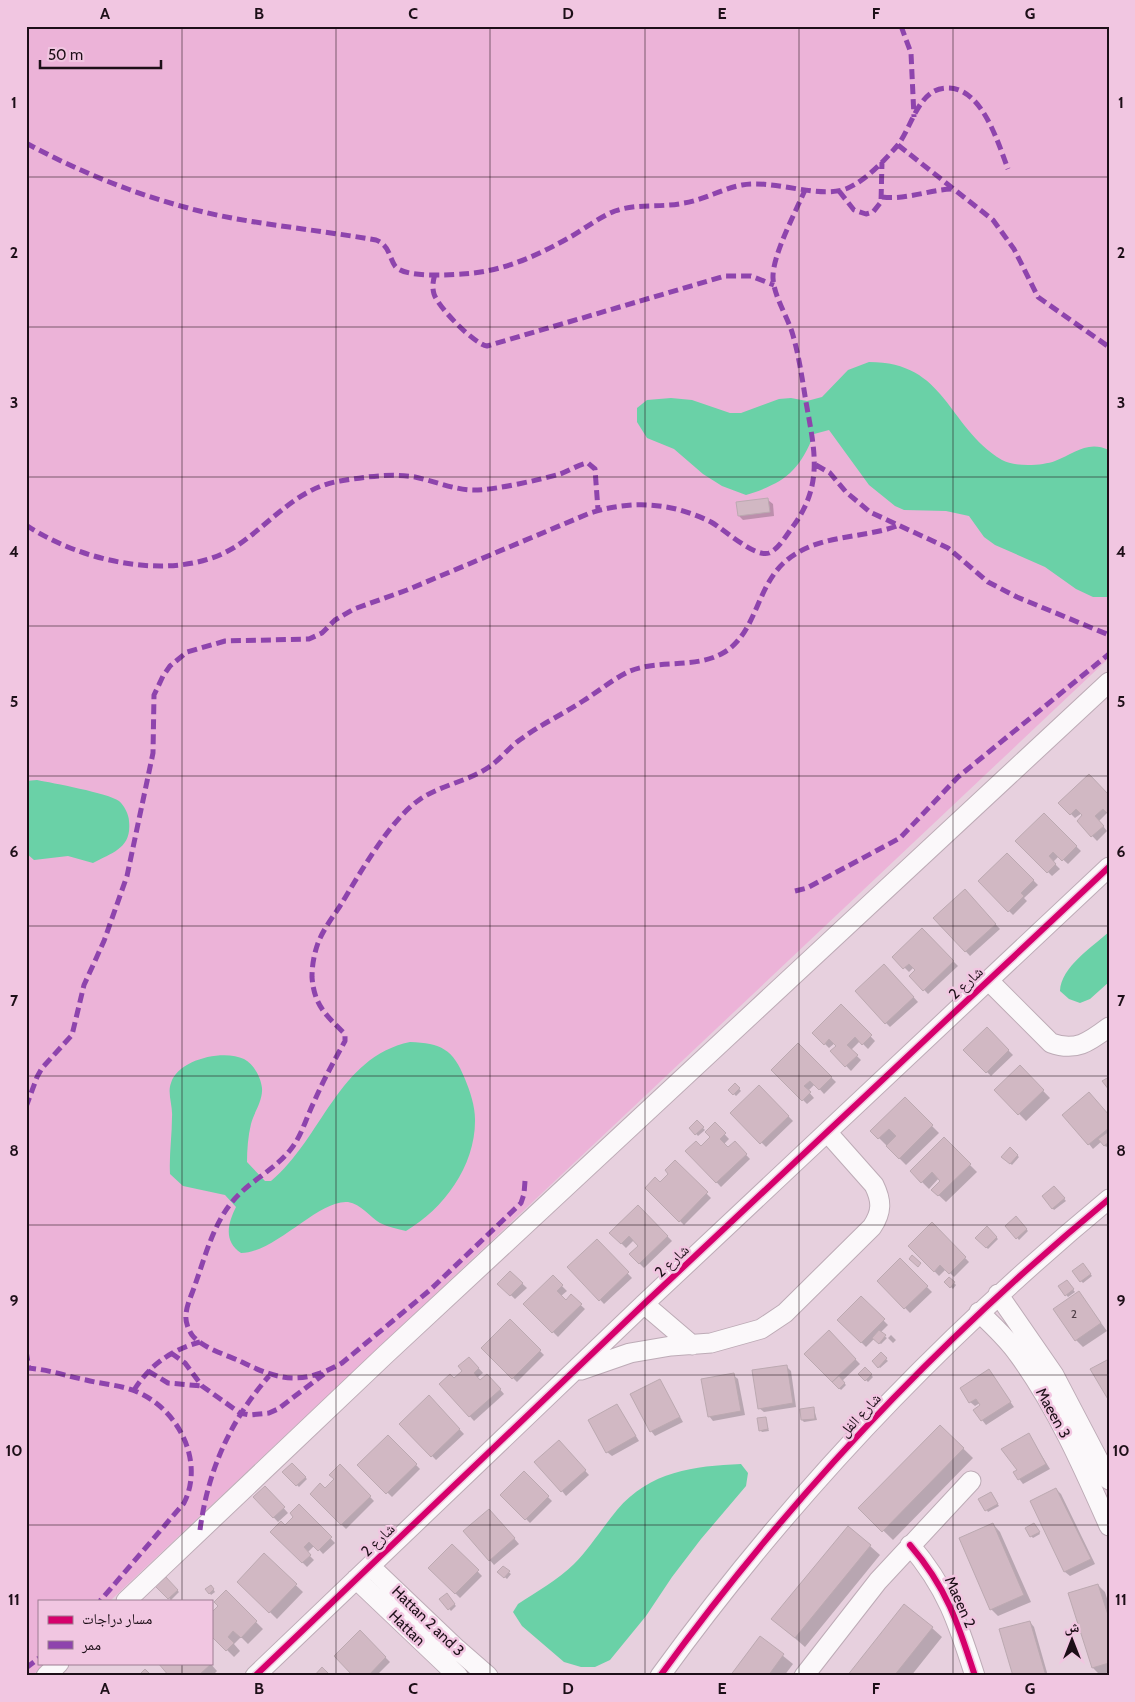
<svg xmlns="http://www.w3.org/2000/svg" width="1135" height="1702" viewBox="0 0 1135 1702" font-family="Cabin,'Noto Naskh Arabic',sans-serif">
  <style>
    .green { fill: #ecb3d8 }
    .water { fill: #6ad1a7 }
    .shadow { fill: #0003 }
    .building { fill: #d1b8c3; stroke: #bca9b1 }
    .lines { fill: none; stroke-linecap: round; stroke-linejoin: round }
    .minor-casing { stroke: #bdabb6; stroke-width: 21 }
    .minor { stroke: #fbf8fa; stroke-width: 19 }
    .quiet { stroke: #8e44ad; stroke-width: 5; stroke-dasharray: 10 5; stroke-linecap: butt }
    .cycleway-casing { stroke: #f1c6e1; stroke-width: 9 }
    .cycleway { stroke: #d6006c; stroke-width: 6 }
    .grid { fill: none; stroke: #1d0f18; stroke-width: 1; stroke-opacity: 0.55 }
    .labels { text-anchor: middle; stroke-width: 5; stroke-linejoin: round; paint-order: stroke }
    .number-label { font-size: 12px; fill: #4e3d46 }
    .street-label { font-size: 15px; fill: #1d0f18; stroke: #f1c6e1 }
    .neatline { fill: none; stroke: #1d0f18; stroke-width: 2 }
    .grid-label { font-size: 16px; text-anchor: middle; font-weight: bold; fill: #1d0f18 }
  </style>
  <rect width="100%" height="100%" fill="#e7d0de"/>
  <!-- green -->
  <path class="green" d="M26,26H1109V658L110,1601H39V1663H45L32,1676H26Z"/>
  <!-- water -->
  <path class="water" d="M869,362C947,362 946,426 1002,460C1014,467 1042,466 1055,461C1074,454 1087,440 1109,450V597H1093L1076,589L1045,567L995,545L984,537L969,516L946,511L904,510L895,506L869,485L829,430L814,434C799,472 784,483 746,495L722,486L703,474L674,449L647,438L637,422V408L647,400L671,398L692,400L730,413H741L779,399L791,398L807,401L822,397L848,370Z
    M37,780C52,783 108,793 119,801C124,805 129,815 129,821C132,848 113,852 93,863L68,856L34,860L26,853V781Z
    M1109,932V982L1090,999L1080,1003L1069,999L1060,991C1061,967 1092,947 1109,932Z
    M410,1042C441,1043 453,1049 465,1079C470,1091 475,1106 475,1119C476,1165 444,1209 406,1231C398,1229 388,1227 380,1223C370,1217 361,1204 348,1202C319,1199 275,1253 241,1253C223,1241 228,1223 236,1207L225,1195L183,1186L170,1174C169,1155 172,1136 172,1117C173,1106 167,1093 171,1083C178,1059 224,1049 244,1059C254,1064 261,1078 262,1088C263,1101 254,1112 251,1124C248,1136 247,1150 247,1162L265,1181H271C322,1139 338,1057 410,1042Z
    M741,1464L748,1473L746,1486L701,1539L672,1577L646,1616L610,1660L595,1667H581L564,1662L522,1626L513,1612L518,1604C536,1592 558,1580 574,1564C590,1548 602,1528 617,1510C650,1471 694,1466 741,1464Z"/>
  <!-- shadow -->
  <path class="shadow" d="M768,500L773,504L774,516L743,520L739,516Z
    M1109,797L1108,812L1099,821L1107,831L1097,841L1078,821L1084,815L1082,813L1075,818L1060,803Z
    M1044,815L1081,851L1068,864L1059,856L1053,862L1060,869L1052,876L1017,841Z
    M1007,854L1038,885L1024,898L1027,901L1013,915L979,881Z
    M964,891L1000,929L970,956L935,918Z
    M922,930L958,966L928,994L911,976L917,971L914,967L909,972L894,957Z
    M889,970L918,1002L890,1027L886,1023Z
    M841,1006L875,1041L868,1049L860,1041L851,1050L861,1060L851,1071L832,1051L837,1046L835,1043L829,1048L814,1033Z
    M987,1029L1013,1055L991,1076L965,1050Z
    M798,1045L836,1082L824,1094L815,1084L808,1091L814,1098L807,1104L773,1070Z
    M1020,1067L1050,1098L1026,1121L996,1090Z
    M735,1084L741,1091L736,1096L730,1090Z
    M759,1086L793,1121L766,1147L732,1113Z
    M905,1099L939,1133L906,1165L872,1131Z
    M1109,1116V1145L1106,1147L1102,1141L1093,1149L1089,1144Z
    M697,1122L705,1130L698,1136L691,1128Z
    M715,1124L729,1139L724,1144L728,1149L735,1143L750,1159L721,1187L687,1151L701,1147L712,1137Z
    M944,1139L977,1172L946,1202L933,1190L942,1181L939,1178L929,1189L911,1171Z
    M1010,1149L1019,1157L1012,1165L1003,1157Z
    M675,1162L711,1198L684,1225L647,1188L660,1184L670,1174Z
    M1054,1187L1066,1201L1054,1210L1043,1197Z
    M638,1206L672,1241L644,1268L631,1255L640,1246L634,1240L626,1248L611,1233Z
    M1016,1218L1028,1231L1019,1240L1007,1226Z
    M932,1224L969,1262L954,1277L946,1269L939,1276L910,1246Z
    M987,1228L998,1239L988,1249L977,1238Z
    M597,1241L632,1278L604,1304L569,1267Z
    M900,1260L932,1292L910,1313L879,1281Z
    M1085,1266L1092,1276L1083,1283L1081,1281Z
    M510,1272L527,1288L515,1299L499,1284Z
    M553,1277L567,1291L561,1296L566,1301L571,1296L585,1309L558,1337L525,1304Z
    M950,1279L956,1285L953,1289L946,1282Z
    M1066,1281L1075,1292L1068,1297L1060,1287Z
    M1079,1293L1107,1331L1083,1347L1076,1340Z
    M861,1298L888,1325L880,1333L887,1338L881,1344L874,1339L866,1347L839,1320Z
    M510,1321L544,1355L517,1382L483,1348Z
    M829,1332L860,1364L842,1381L846,1385L841,1390L806,1354Z
    M891,1335L896,1340L893,1343L888,1338Z
    M881,1354L888,1361L880,1368L873,1361Z
    M474,1363L483,1373L477,1378L481,1381L492,1380L504,1394L474,1421L441,1384L454,1379Z
    M786,1366L791,1371L796,1407L764,1412L759,1408Z
    M865,1369L873,1377L868,1382L860,1374Z
    M989,1371L1014,1407L986,1425L982,1420L980,1403L975,1406L970,1402Z
    M733,1375L738,1379L745,1415L713,1421L709,1416Z
    M660,1381L683,1422L655,1436L651,1431Z
    M429,1397L464,1434L436,1460L401,1424Z
    M617,1405L639,1441L612,1456L607,1452Z
    M814,1409L817,1420L804,1422L802,1420Z
    M765,1418L769,1431L762,1432L760,1430Z
    M940,1426L973,1458L893,1540L860,1508Z
    M1029,1435L1050,1469L1023,1484L1014,1472L1018,1470Z
    M388,1436L420,1469L392,1497L359,1465Z
    M563,1446L589,1475L566,1496L562,1491Z
    M292,1464L307,1479L299,1487L284,1472Z
    M340,1466L374,1501L346,1529L311,1494L325,1490L336,1479Z
    M524,1473L552,1501L530,1523L502,1495Z
    M265,1487L288,1513L278,1522L254,1497Z
    M1056,1489L1061,1494L1095,1564L1070,1576L1065,1572L1031,1501Z
    M992,1495L999,1506L988,1512L980,1499Z
    M299,1506L335,1543L323,1554L315,1545L307,1553L314,1560L307,1567L272,1532L285,1527L295,1517Z
    M494,1515L519,1544L494,1565L465,1531Z
    M993,1524L1000,1532L1031,1602L998,1616L991,1609Z
    M1036,1526L1040,1534L1033,1538L1031,1536Z
    M452,1545L482,1576L460,1598L430,1568Z
    M870,1546L880,1555L805,1647L773,1619Z
    M264,1555L303,1592L277,1619L239,1582Z
    M503,1567L511,1574L507,1579L499,1572Z
    M165,1578L179,1592L171,1600L157,1586Z
    M1098,1585L1105,1592L1109,1605V1672L1100,1675L1093,1668Z
    M211,1586L215,1592L211,1595L207,1589Z
    M226,1592L263,1629L248,1644L241,1637L234,1644L240,1651L234,1657L211,1634Z
    M446,1595L456,1606L451,1611L441,1599Z
    M1030,1622L1034,1627L1048,1676H1014Z
    M932,1628L942,1637L911,1676H848Z
    M360,1632L390,1662L376,1676H354Z
    M761,1638L793,1664L784,1676H731Z
    M210,1663L217,1671L212,1676H171Z"/>
  <!-- building -->
  <path class="building" d="M768,498L770,512L738,516L736,502Z
    M1089,774L1109,795V815L1103,809L1095,816L1104,826L1091,837L1077,821L1082,815L1076,809L1070,815L1058,803Z
    M1044,813L1077,846L1062,861L1053,852L1049,856L1056,864L1047,873L1015,841Z
    M1007,853L1034,880L1021,893L1024,896L1008,912L978,881Z
    M965,889L996,924L965,952L933,918Z
    M922,928L954,961L923,991L909,976L915,970L909,964L903,969L892,957Z
    M884,964L914,997L885,1024L855,991Z
    M841,1004L872,1035L862,1045L855,1037L847,1045L858,1055L845,1067L830,1051L836,1046L829,1039L824,1045L812,1033Z
    M987,1027L1009,1050L986,1073L963,1050Z
    M798,1043L832,1077L819,1090L810,1081L804,1086L811,1092L802,1101L771,1070Z
    M1020,1065L1044,1090L1018,1115L994,1090Z
    M1109,1077V1090L1102,1081Z
    M735,1083L740,1088L733,1095L728,1090Z
    M759,1085L789,1116L760,1144L730,1113Z
    M1089,1092L1109,1115V1128L1088,1145L1062,1115Z
    M905,1097L933,1125L899,1159L886,1146L896,1136L889,1129L878,1139L870,1131Z
    M697,1120L704,1127L695,1135L689,1128Z
    M715,1122L726,1133L720,1139L728,1147L735,1141L747,1154L716,1183L685,1151L696,1141L701,1146L710,1137L705,1132Z
    M1108,1132L1109,1142L1104,1146L1098,1139Z
    M944,1137L971,1164L938,1196L931,1190L940,1181L932,1172L921,1183L910,1171Z
    M1010,1147L1018,1155L1010,1164L1001,1157Z
    M675,1160L708,1192L679,1222L645,1188L655,1177L660,1182L668,1174L665,1170Z
    M1054,1186L1065,1198L1052,1209L1042,1196Z
    M638,1205L668,1236L639,1264L629,1254L638,1246L629,1236L621,1244L609,1233Z
    M1016,1216L1027,1229L1016,1239L1005,1226Z
    M932,1222L966,1257L949,1274L940,1265L934,1272L908,1246Z
    M987,1226L997,1237L986,1248L975,1238Z
    M597,1239L629,1272L599,1301L567,1267Z
    M912,1255L921,1263L918,1267L909,1259Z
    M900,1258L928,1286L904,1309L877,1281Z
    M1083,1263L1091,1274L1080,1282L1072,1271Z
    M510,1271L523,1283L510,1296L497,1284Z
    M553,1275L563,1285L557,1291L566,1300L571,1294L582,1304L552,1333L523,1304Z
    M949,1277L955,1282L950,1288L944,1282Z
    M1067,1280L1074,1289L1065,1296L1058,1286Z
    M1079,1291L1101,1323L1075,1341L1053,1309Z
    M861,1296L885,1319L861,1343L837,1320Z
    M510,1319L541,1350L512,1379L481,1348Z
    M829,1330L856,1359L832,1382L804,1354Z
    M879,1330L886,1335L879,1344L872,1338Z
    M881,1352L887,1358L878,1368L872,1361Z
    M469,1357L479,1368L474,1373L480,1380L487,1374L501,1389L469,1417L439,1384L450,1374L454,1378L462,1371L458,1366Z
    M1109,1359V1401L1090,1369Z
    M787,1365L793,1403L758,1409L752,1370Z
    M865,1367L872,1374L865,1381L858,1374Z
    M989,1369L1011,1402L981,1421L973,1410L980,1405L976,1399L969,1403L960,1388Z
    M734,1373L741,1411L708,1417L701,1379Z
    M839,1376L845,1383L839,1389L832,1382Z
    M660,1379L680,1417L650,1432L630,1394Z
    M429,1395L460,1429L431,1457L399,1424Z
    M617,1404L636,1436L606,1453L588,1420Z
    M814,1407L815,1419L801,1420L800,1409Z
    M766,1417L768,1429L759,1431L757,1418Z
    M940,1425L964,1448L882,1532L858,1508Z
    M1029,1433L1046,1464L1018,1480L1013,1472L1017,1470L1001,1449Z
    M388,1435L417,1464L386,1494L357,1465Z
    M559,1440L586,1470L561,1492L534,1462Z
    M292,1463L306,1477L296,1486L282,1472Z
    M340,1464L371,1496L341,1525L310,1494L320,1483L325,1488L334,1479L329,1475Z
    M524,1471L549,1496L525,1520L500,1495Z
    M265,1486L285,1507L273,1518L253,1497Z
    M1056,1488L1091,1559L1064,1572L1030,1501Z
    M991,1492L998,1504L985,1511L978,1499Z
    M299,1504L332,1537L318,1551L309,1542L304,1547L311,1555L302,1563L270,1532L281,1521L285,1525L293,1517L290,1513Z
    M489,1509L515,1538L489,1561L463,1531Z
    M993,1523L1024,1595L990,1610L959,1538Z
    M1034,1523L1040,1532L1030,1537L1025,1528Z
    M848,1526L871,1545L795,1638L771,1619Z
    M452,1544L479,1570L455,1594L428,1568Z
    M264,1553L297,1584L269,1613L237,1582Z
    M503,1566L510,1571L504,1578L497,1572Z
    M165,1576L178,1590L168,1599L155,1586Z
    M1098,1584L1109,1618V1663L1092,1668L1068,1593Z
    M211,1585L214,1589L209,1594L205,1589Z
    M226,1590L257,1621L241,1638L233,1631L228,1637L234,1643L226,1651L211,1636V1613L218,1606L214,1602Z
    M447,1593L455,1604L448,1610L439,1599Z
    M904,1604L933,1627L894,1676H847Z
    M1030,1621L1046,1676H1013L999,1629Z
    M360,1630L386,1657L368,1676H353L334,1656Z
    M760,1636L784,1654L768,1676H730Z
    M158,1663H211V1664L198,1676H169Z
    M322,1667L331,1676H314Z
    M145,1669L152,1676H138Z"/>
  <g class="lines">
    <!-- minor casing -->
    <g class="minor-casing">
      <path id="minor" d="M988,980L1051,1043C1076,1052 1089,1042 1109,1027
        M998,1294L1054,1375L1109,1480
        M644,1304L692,1345
        M979,1312C992,1325 1007,1338 1018,1354C1056,1406 1083,1467 1109,1526
        M581,1370L630,1353L671,1346L711,1343L761,1329L785,1313L872,1227C882,1212 882,1201 874,1185L827,1132
        M910,1545C947,1588 958,1623 975,1676
        M370,1566L457,1649L488,1676
        M356,1579L458,1676
        M126,1601L385,1355L1109,682
        M46,1676L59,1663
        M255,1676L644,1304L1109,867
        M660,1676C789,1498 940,1339 1109,1199
        M804,1676L878,1581L971,1481"/>
    </g>
    <!-- minor -->
    <use href="#minor" class="minor"/>
    <!-- quiet -->
    <path class="quiet" d="M901,26L911,53L914,117
      M26,143C90,178 165,206 237,219C283,227 330,232 376,240C390,246 388,255 395,266C404,278 447,275 462,274C502,272 537,256 572,236C587,227 600,217 615,211C638,203 661,208 684,203C704,200 721,189 742,185C774,179 821,200 848,188C866,180 884,161 897,146C912,128 918,88 947,88C982,87 998,143 1008,169
      M898,145L993,220L1014,249L1038,297L1109,347
      M839,191L854,210L866,214L873,212L881,202L882,162
      M882,197C907,200 928,190 952,189
      M435,274C433,281 432,287 434,294C438,307 474,344 487,346L725,276H751L774,285
      M816,465L830,473L846,492L870,512L948,548L988,582L1017,597L1109,635
      M26,525C81,562 179,585 238,545C272,522 297,488 340,481C365,477 390,473 415,477C434,481 455,490 474,490C496,490 538,480 560,474C569,471 579,464 588,463L595,469L598,510
      M795,891L807,888L900,838L958,777L1109,654
      M26,1107L37,1077L42,1068L72,1035L84,985L104,941L127,876L153,753L154,695L163,676L170,666L187,652L225,641L309,639L322,633L335,620L354,609L407,590L590,513C632,500 671,502 711,522C725,530 755,558 769,553C779,549 787,534 794,525C824,483 814,448 806,402C802,378 799,355 792,332C786,314 774,296 773,278C772,256 796,211 805,190
      M525,1181L524,1194L521,1203L430,1290L342,1363C303,1385 280,1381 242,1362C227,1355 202,1348 192,1335C188,1329 185,1321 186,1314C187,1304 192,1294 195,1285C205,1257 213,1225 232,1202C249,1181 275,1170 291,1149C302,1135 306,1118 314,1102C323,1081 334,1061 345,1041V1034C327,1016 314,1006 312,977C312,966 314,954 318,943C323,930 332,918 340,906C359,875 389,821 419,800C440,785 467,782 489,767C501,759 509,747 521,739C540,725 563,714 583,701C599,691 613,679 630,671C660,659 695,669 723,653C757,634 756,585 787,560C819,534 861,539 897,526
      M26,1351L29,1368
      M171,1353L185,1363L202,1386L240,1413L250,1415L269,1413L278,1409L324,1374
      M26,1368C47,1369 66,1376 86,1380C102,1384 120,1385 135,1391C178,1408 205,1461 184,1503L100,1601
      M148,1371L168,1383L202,1386
      M134,1390C150,1365 171,1350 200,1342
      M200,1530C208,1470 230,1421 269,1376
      M26,1668L39,1658"/>
    <!-- cycleway casing -->
    <g class="cycleway-casing">
      <path id="cycleway" d="M910,1545C947,1588 958,1623 975,1676
        M255,1676L644,1304L1109,867
        M660,1676C789,1498 940,1339 1109,1199"/>
    </g>
    <!-- cycleway -->
    <use href="#cycleway" class="cycleway"/>
  </g>
  <!-- grid -->
  <path class="grid" d="M182,26V1601M336,26V1676M490,26V1676M645,26V1676M799,26V1676M953,26V1676M26,177H1109M26,327H1109M26,477H1109M26,626H1109M26,776H1109M26,926H1109M26,1076H1109M26,1225H1109M26,1375H1109M26,1525H1109M182,1663V1676"/>
  <g class="labels">
    <!-- number labels -->
    <g class="number-label">
      <text x="1074" y="1318">2</text>
    </g>
    <!-- street labels -->
    <g class="street-label">
      <text transform="translate(966 983) rotate(-43)" y="5">شارع 2</text>
      <text transform="translate(672 1261) rotate(-43)" y="5">شارع 2</text>
      <text transform="translate(1053 1413) rotate(61)" y="5">Maeen 3</text>
      <text transform="translate(860 1415) rotate(-47)" y="5">شارع الفل</text>
      <text transform="translate(378 1540) rotate(-44)" y="5">شارع 2</text>
      <text transform="translate(960 1602) rotate(66)" y="5">Maeen 2</text>
      <text transform="translate(428 1621) rotate(44)" y="5">Hattan 2 and 3</text>
      <text transform="translate(407 1628) rotate(44)" y="5">Hattan</text>
    </g>
  </g>
  <!-- border -->
  <rect width="1135" height="1702" fill="none" stroke="#f1c6e1" stroke-width="55"/>
  <!-- legend -->
  <rect x="38" y="1600" width="175" height="65" fill="#f1c6e1" stroke="#9c7d91"/>
  <rect x="48" y="1616" width="25" height="8" fill="#d6006c" stroke="#9c7d91"/>
  <text x="82" y="1624" font-size="15" fill="#1d0f18">مسار دراجات</text>
  <rect x="48" y="1641" width="25" height="8" fill="#8e44ad" stroke="#9c7d91"/>
  <text x="82" y="1650" font-size="15" fill="#1d0f18">ممر</text>
  <!-- north arrow -->
  <g transform="translate(1072 1640)" stroke="#f1c6e1" stroke-width="4" paint-order="stroke">
  <path d="M0-4L9 19L0 12L-9 19Z" fill="#1d0f18"/>
  <text y="-8" font-size="14" font-weight="bold" text-anchor="middle" fill="#1d0f18">ش</text>
  </g>
  <!-- scale -->
  <path d="M40 60v8h121v-8" fill="none" stroke="#1d0f18" stroke-width="2.5"/>
  <text x="48" y="60" font-size="15" fill="#1d0f18" stroke="#f1c6e1" stroke-width="4" paint-order="stroke">50 m</text>
  <rect x="28" y="28" width="1080" height="1646" class="neatline"/>
  <g class="grid-label">
    <text x="105" y="19">A</text>
    <text x="259" y="19">B</text>
    <text x="413" y="19">C</text>
    <text x="568" y="19">D</text>
    <text x="722" y="19">E</text>
    <text x="876" y="19">F</text>
    <text x="1030" y="19">G</text>
    <text x="14" y="108">1</text>
    <text x="1121" y="108">1</text>
    <text x="14" y="258">2</text>
    <text x="1121" y="258">2</text>
    <text x="14" y="408">3</text>
    <text x="1121" y="408">3</text>
    <text x="14" y="557">4</text>
    <text x="1121" y="557">4</text>
    <text x="14" y="707">5</text>
    <text x="1121" y="707">5</text>
    <text x="14" y="857">6</text>
    <text x="1121" y="857">6</text>
    <text x="14" y="1006">7</text>
    <text x="1121" y="1006">7</text>
    <text x="14" y="1156">8</text>
    <text x="1121" y="1156">8</text>
    <text x="14" y="1306">9</text>
    <text x="1121" y="1306">9</text>
    <text x="14" y="1456">10</text>
    <text x="1121" y="1456">10</text>
    <text x="14" y="1605">11</text>
    <text x="1121" y="1605">11</text>
    <text x="105" y="1694">A</text>
    <text x="259" y="1694">B</text>
    <text x="413" y="1694">C</text>
    <text x="568" y="1694">D</text>
    <text x="722" y="1694">E</text>
    <text x="876" y="1694">F</text>
    <text x="1030" y="1694">G</text>
  </g>
</svg>
